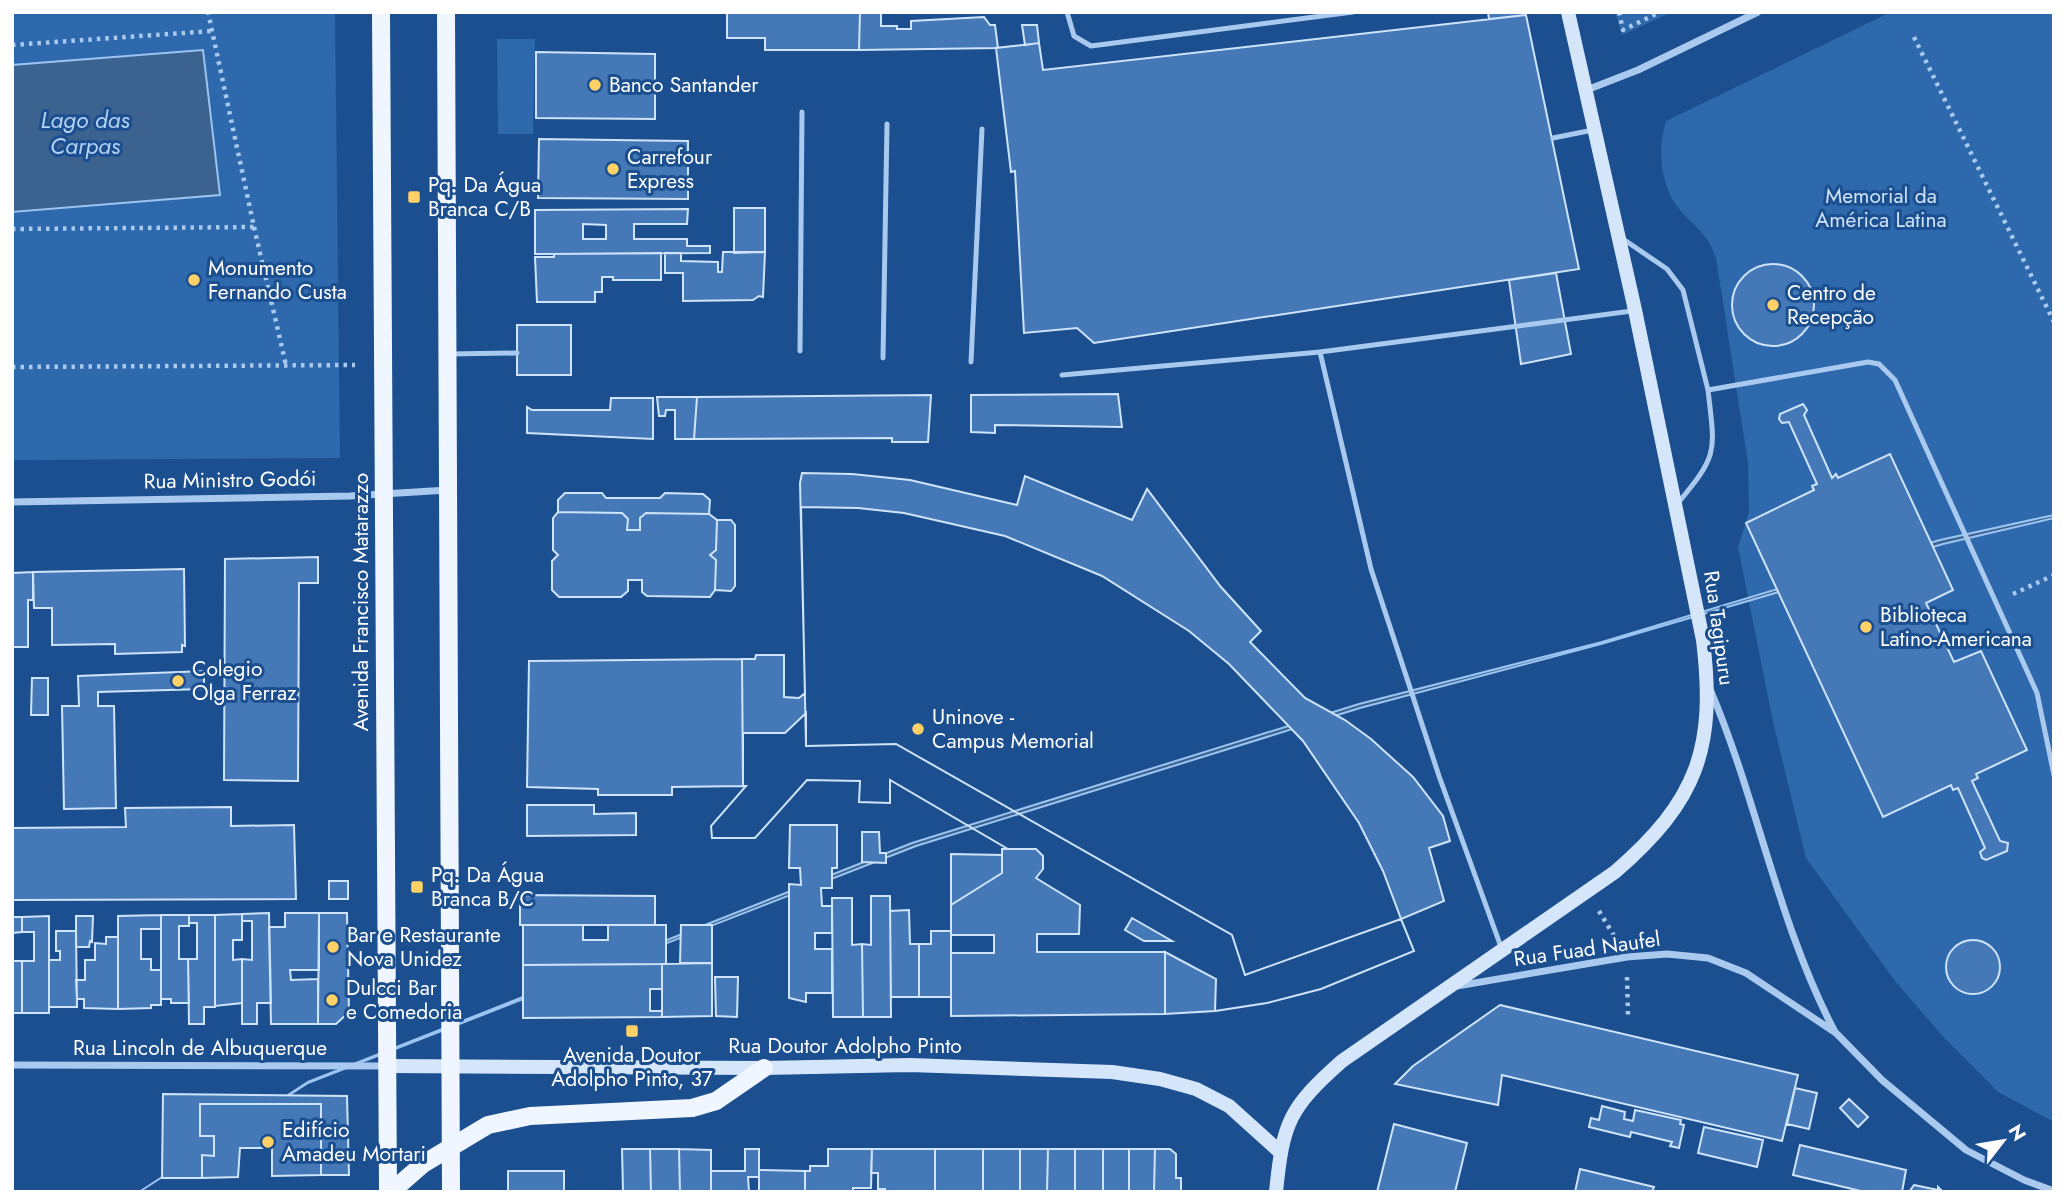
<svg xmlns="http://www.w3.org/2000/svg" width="2066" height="1204" viewBox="0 0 2066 1204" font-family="Jost,sans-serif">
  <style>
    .green { fill: #2e69ad }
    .water { fill: #3c6290; stroke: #9cc4f0; stroke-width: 2 }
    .building { fill: #4478b7; stroke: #cfe3fa; stroke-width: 2; fill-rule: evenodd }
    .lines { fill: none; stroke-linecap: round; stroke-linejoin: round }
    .path { stroke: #a9c9ee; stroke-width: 4.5; stroke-dasharray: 3.5 5; stroke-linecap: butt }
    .lane { stroke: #a9c9ee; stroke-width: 5 }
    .street { stroke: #a9c9ee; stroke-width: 7 }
    .secondary { stroke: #d6e6fa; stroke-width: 14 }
    .primary { stroke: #f0f6ff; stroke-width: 18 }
    .poi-dot { fill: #ffd166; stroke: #1b4f8f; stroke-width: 2.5 }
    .labels { text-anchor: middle; stroke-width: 6; stroke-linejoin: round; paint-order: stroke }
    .poi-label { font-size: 21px; fill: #fff; stroke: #1b4f8f; text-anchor: start }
    .park-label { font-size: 21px; fill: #cfe3fa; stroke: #1b4f8f }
    .street-label { font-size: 21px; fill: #fff; stroke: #1b4f8f }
    .water-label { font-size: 23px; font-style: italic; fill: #b5d3f5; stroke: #1b4f8f }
  </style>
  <rect width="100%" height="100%" fill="#1b4f8f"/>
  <!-- green -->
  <path class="green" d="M12,12H335L340,458L12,460Z
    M1615,12H1672L1622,35Z
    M1891,12H2054V1122L1998,1092L1946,1040L1895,981L1806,858L1773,722L1738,547L1749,512L1748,463L1716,258C1707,232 1696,229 1680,210C1660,186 1657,149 1666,121Z
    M497,39H535L533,134H498Z"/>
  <!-- water -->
  <path class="water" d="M203,50L220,195L12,212V65Z
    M2054,515V518L1943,544L1601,644L1360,708L916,846L308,1083L139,1192L308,1082L912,843L1359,704L1602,642L1940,540Z"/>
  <!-- building -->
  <path class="building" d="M727,12H860L859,50H765V38H727Z
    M860,12H881V26H897V29H911V21L984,17L990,25H995L998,48L859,50Z
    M1488,12H1525L1526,15L1489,19Z
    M1526,15L1579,269L1094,343L1077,328L1024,333L1015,171L1011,172L996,48L1039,43L1043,70Z
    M1022,25H1037L1039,43L1025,45Z
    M536,52L655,54V119L536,118Z
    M539,139L688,141V199L538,198Z
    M734,208H765V252L734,253Z
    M688,209L687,224H634V239H687V246H710V253L535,254V210ZM583,224L606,225V239H583Z
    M723,252H765L763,297L759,296L753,300L683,301V273H665V253H681V261L718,262V272H722Z
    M661,253V280H613V277H602V292H595V302H537L535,257H554V254Z
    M1732 305a41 41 0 1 1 82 0a41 41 0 1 1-82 0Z
    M1556,273L1571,354L1521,364L1509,280Z
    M517,325H571V375H517Z
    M1118,394L1122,427L995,425V433L971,432V395Z
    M931,395L928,442H892V438L694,439L697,397Z
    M657,397H697L694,439H675V410H666L665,416H659Z
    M611,398H653V439L527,433V407L532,410H610Z
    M1803,404L1807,410L1804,415L1832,478L1836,474L1838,478L1890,454L1953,590L1926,603L1954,662L1981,651L2027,750L1976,774L1978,778L1972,781L2000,841L2008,843L2007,851L1986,860L1982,858L1980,852L1985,848L1958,788L1953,790L1951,785L1883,817L1746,523L1814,490L1812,486L1817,484L1789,422L1782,423L1779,419L1780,414Z
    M802,473L852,474L910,480L1017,505L1025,476L1132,520L1147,489L1221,587L1261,631L1250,642L1305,698L1345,720L1371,739L1413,777L1443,816L1450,841L1429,848L1444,901L1401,919L1414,951L1321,989L1267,1003L1215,1011L1216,979L1165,952H1037V934H1079L1080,905L1036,878L1043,869V856L1036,849H1008L890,780V803L859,802L860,781L807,780L755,838H712L711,826L746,786H743L742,659H755L756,655H784V697L799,698L805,693L800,483Z
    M565,493H602L606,498H660L665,493L703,494L710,500L709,514L646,513L640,518V530H627L628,519L622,513L558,512V500Z
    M801,507L858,508L904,513L1005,536L1102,576L1189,631L1229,664L1303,741L1359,823L1383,871L1401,919L1245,975L1232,935L896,744L806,746Z
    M558,512L622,513L628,519L627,530H640V518L646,513L709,514L717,520L716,550L710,555L716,560L715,590L710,597L647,596L642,592V580H628V591L621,597H559L552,590V561L558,555L553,550V518Z
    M717,520H731L735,525V586L731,591L715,590L716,560L710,555L716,550Z
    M318,557V583H299L298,781L224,780L225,559Z
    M184,569L185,646L182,645V652L115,654V644L52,645V608H34L33,572Z
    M33,572V600H28V647H12V573Z
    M742,659L743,786L672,787V795H598V789L527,787L529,661Z
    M204,671V689L98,692V706H114L116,808L64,809L62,706H79L78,676Z
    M32,678H48V715H31Z
    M806,713V746L896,744L1232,935L1245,975L1401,919L1414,951L1321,989L1267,1003L1215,1011L1216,979L1165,952H1037V934H1079L1080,905L1036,878L1043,869V856L1036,849H1008L890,780V803L859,802L860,781L807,780L755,838H712L711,826L746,786H743V733H785ZM1132,918L1172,941H1144L1125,930Z
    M527,805H594V814L636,813V835L527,836Z
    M231,807V826L294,825L296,899L12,900V828L126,827L125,808Z
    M790,825H837V868H832V888H821L822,906H832V933H815V949H832V993H806V1002L789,998V884L801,885L800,868H789Z
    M862,832H879L880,853H886V863L862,862Z
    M1002,849H1036L1043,856V869L1036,878L1080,905L1079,934H1037V952H1165V1014L951,1016V953H994V935H951V905L1002,873Z
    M951,854L1002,855V873L951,905Z
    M329,881H348V899H329Z
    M520,895L655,896V925H520Z
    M871,896H890L891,1017H863L862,944L871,945Z
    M832,898H852V945L862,944L863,1017H833Z
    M909,910L910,944H919V997H891L890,911Z
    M269,913L271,1003H257V1024H242V959L252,960V921H242V914Z
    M285,913H319V970H290L291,980L318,979V1024H271L269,927H285Z
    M319,913H347L349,1012L336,1024H318Z
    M242,914V940H233V960L242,959V1003L215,1006V915Z
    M161,915H189V926H179V959H188L189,1003H171V999H161Z
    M161,915V929H141V959H151V970H161V1005H151V1008L118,1009V916Z
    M189,915H215V1007H204V1024H189L188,959H197V923H189Z
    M49,916V1013H22V961H34V932H22V917Z
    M76,916H93L92,942L90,941L89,947H76Z
    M12,917H22V932L12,933V951Z
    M523,925H583V940H608V925H666V964L523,965Z
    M681,925H712V963H680Z
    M56,931H76L77,1007H49V960H60V951H56Z
    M931,931H951V997H919V944H931Z
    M106,937H118V1009L84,1008V999H77L76,980H85V960H95V943L106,944Z
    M1946 967a27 27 0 1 1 54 0a27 27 0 1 1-54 0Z
    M1165,952L1216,979L1215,1011L1165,1014Z
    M12,961H22V1013H12Z
    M712,963V1016L662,1017V964Z
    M662,964V989H650V1011H662V1017L523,1018V965Z
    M715,977H738L737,1017L716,1016Z
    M1500,1005L1798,1075L1782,1141L1502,1075L1498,1105L1395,1084L1413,1066Z
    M1795,1088L1817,1093L1809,1129L1787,1124Z
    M163,1094L347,1096L349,1175H321V1104H200V1136H214V1156L202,1155V1178H162Z
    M1849,1099L1868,1117L1858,1127L1840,1108Z
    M200,1104H321V1175L272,1176V1148H240L238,1177L202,1178V1155L214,1156V1136H200Z
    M1602,1106L1625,1112L1624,1119L1633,1121L1635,1110L1681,1120L1680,1124L1684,1125L1679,1148L1670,1146L1672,1142L1631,1132L1630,1137L1589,1127L1591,1118L1599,1120Z
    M1394,1124L1467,1143L1455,1192H1377Z
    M1704,1127L1763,1140L1757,1167L1698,1153Z
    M1800,1145L1906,1170L1902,1192H1865L1793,1175Z
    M622,1149H650L651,1192H623Z
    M650,1149H679L680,1192H651Z
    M679,1149L711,1150V1192H680Z
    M745,1149H759V1177H748L749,1192H711V1171H745Z
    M828,1149H872L871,1188H853V1192H805V1171H810V1166H828Z
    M872,1149H935V1192H885V1189H878V1173H871Z
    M935,1149H983V1192H935Z
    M983,1149H1020V1192H983Z
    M1020,1149H1048L1047,1192H1020Z
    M1048,1149H1075V1192H1047Z
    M1075,1149H1103V1192H1075Z
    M1103,1149H1129V1192H1103Z
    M1129,1149H1155L1154,1192H1129Z
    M1155,1149H1170L1176,1154V1178H1181V1192H1154Z
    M1580,1169L1654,1187L1652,1192H1575Z
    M759,1170L805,1171V1192H759Z
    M508,1171H564V1192H508Z
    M1914,1185L1938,1190V1187L1943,1192H1909Z"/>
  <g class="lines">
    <!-- path -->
    <path class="path" d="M1619,12L1623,30L1660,12
      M1914,37L2054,322
      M12,45L212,31
      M254,227L286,365
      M12,229L254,227L208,12
      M12,367L355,365
      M2013,594L2054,575
      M1599,911L1616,939
      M1627,977L1628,1015"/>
    <!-- lane -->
    <path class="lane" d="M1067,12L1074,36L1091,46L1353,12
      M1553,138L1593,130
      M1623,239L1667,269L1683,290L1708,390
      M800,351L802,112
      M1320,352L1371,569L1439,776L1501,947
      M450,354L517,353
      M883,358L887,124
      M971,362L982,129
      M1062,375L1320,352L1632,311
      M1678,503C1719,454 1715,452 1708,390L1868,362L1879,364L1895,380L2037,693L2054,775"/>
    <!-- street -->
    <path class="street" d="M1584,91L1638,70L1758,12
      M12,502L350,496L448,490
      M1710,689C1758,802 1778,924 1835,1032
      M1457,986L1627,957L1667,954L1708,958L1746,973L1836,1033L1882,1080L1966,1150L2024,1180L2054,1191
      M12,1065L386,1066"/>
    <!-- secondary -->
    <path class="secondary" d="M387,1066L764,1068L910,1065L1112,1072L1160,1079L1196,1089L1229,1106L1280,1152
      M1276,1192C1283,1122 1289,1108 1342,1061L1615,872C1698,800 1716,748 1703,640L1635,310L1568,12"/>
    <!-- primary -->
    <path class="primary" d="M381,12L388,1192
      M446,12L451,1192
      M391,1192L423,1164L488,1125L530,1116L692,1108L716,1101L764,1068"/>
  </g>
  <!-- markers -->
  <g class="poi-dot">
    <circle cx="595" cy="85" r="7"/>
    <circle cx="613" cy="169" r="7"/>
    <rect x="407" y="190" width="14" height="14" rx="3.5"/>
    <circle cx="194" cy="280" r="7"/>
    <circle cx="1773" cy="305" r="7"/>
    <circle cx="1866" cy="627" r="7"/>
    <circle cx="178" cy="681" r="7"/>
    <circle cx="918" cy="729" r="7"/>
    <rect x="410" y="880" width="14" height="14" rx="3.5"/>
    <circle cx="333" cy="947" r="7"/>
    <circle cx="332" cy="1000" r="7"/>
    <rect x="625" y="1024" width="14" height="14" rx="3.5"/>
    <circle cx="268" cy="1142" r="7"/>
  </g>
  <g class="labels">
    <!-- poi labels -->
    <g class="poi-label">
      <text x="609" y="92">Banco Santander</text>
      <text x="627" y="164">Carrefour<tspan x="627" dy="24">Express</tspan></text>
      <text x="428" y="192">Pq. Da Água<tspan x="428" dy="24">Branca C/B</tspan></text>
      <text x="208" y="275">Monumento<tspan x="208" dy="24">Fernando Custa</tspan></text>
      <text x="1787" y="300">Centro de<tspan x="1787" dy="24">Recepção</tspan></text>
      <text x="1880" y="622">Biblioteca<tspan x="1880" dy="24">Latino-Americana</tspan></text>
      <text x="192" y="676">Colegio<tspan x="192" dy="24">Olga Ferraz</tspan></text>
      <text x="932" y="724">Uninove -<tspan x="932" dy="24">Campus Memorial</tspan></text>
      <text x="431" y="882">Pq. Da Água<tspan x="431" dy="24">Branca B/C</tspan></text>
      <text x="347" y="942">Bar e Restaurante<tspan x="347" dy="24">Nova Unidez</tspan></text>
      <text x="346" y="995">Dulcci Bar<tspan x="346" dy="24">e Comedoria</tspan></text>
      <text x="632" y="1062" text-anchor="middle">Avenida Doutor<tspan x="632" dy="24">Adolpho Pinto, 37</tspan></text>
      <text x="282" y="1137">Edifício<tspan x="282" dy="24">Amadeu Mortari</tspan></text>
    </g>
    <!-- park labels -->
    <g class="park-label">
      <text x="1881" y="203">Memorial da<tspan x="1881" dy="24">América Latina</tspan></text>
    </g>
    <!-- street labels -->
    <g class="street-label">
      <text transform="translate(230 480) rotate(-1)" y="7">Rua Ministro Godói</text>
      <text transform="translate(361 602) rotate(-90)" y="7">Avenida Francisco Matarazzo</text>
      <text transform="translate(1719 628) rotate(82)" y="7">Rua Tagipuru</text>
      <text transform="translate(1587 949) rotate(-8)" y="7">Rua Fuad Naufel</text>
      <text x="845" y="1053">Rua Doutor Adolpho Pinto</text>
      <text x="200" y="1055">Rua Lincoln de Albuquerque</text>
    </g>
    <!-- water labels -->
    <g class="water-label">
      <text x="85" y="128">Lago das<tspan x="85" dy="26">Carpas</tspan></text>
    </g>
  </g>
  <!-- border -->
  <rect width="2066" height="1204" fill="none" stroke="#ffffff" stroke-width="28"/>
  <!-- north arrow -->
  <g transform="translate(2003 1141) rotate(59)" stroke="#1b4f8f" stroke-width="5" paint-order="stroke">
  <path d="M0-5L12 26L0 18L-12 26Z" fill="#ffffff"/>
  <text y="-10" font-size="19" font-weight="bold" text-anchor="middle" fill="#ffffff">N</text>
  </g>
</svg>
